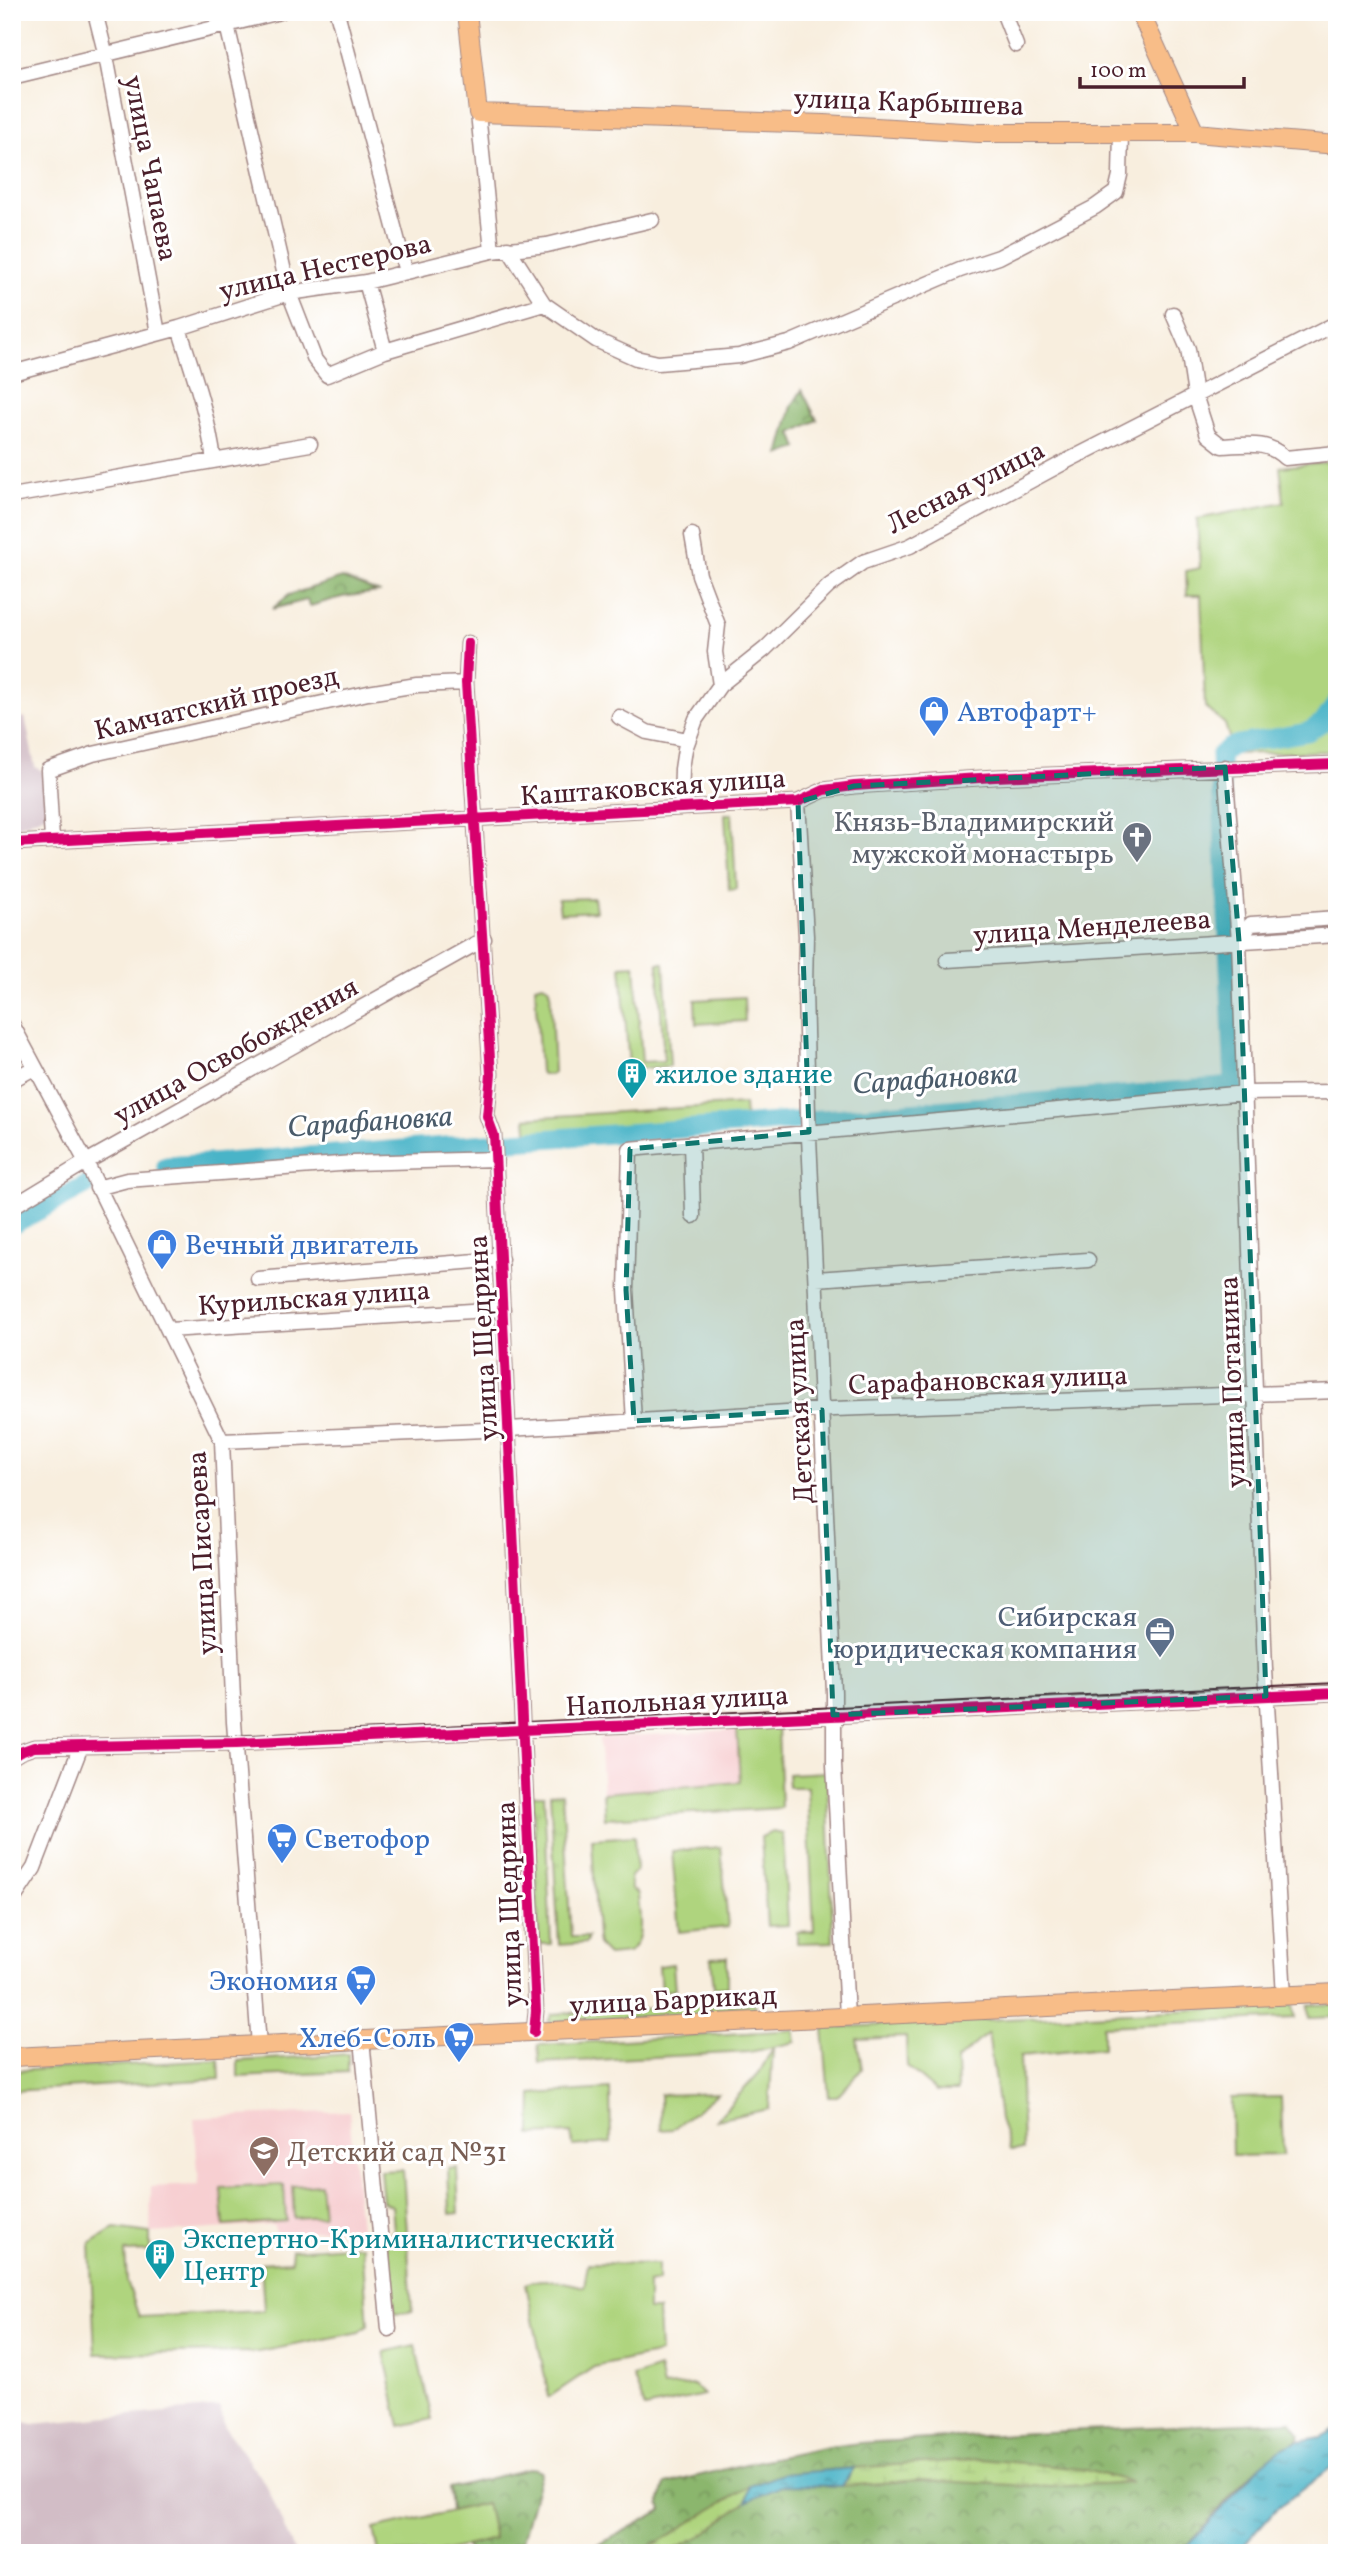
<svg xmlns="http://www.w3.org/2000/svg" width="1349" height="2565" viewBox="0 0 1349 2565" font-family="Vollkorn,serif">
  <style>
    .built { fill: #f7cfd1 }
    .industrial { fill: #d2bdc6 }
    .grass { fill: url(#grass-tufts); stroke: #7c7a54; stroke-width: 2 }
    .forest { fill: url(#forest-crowns); stroke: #6a6a4c; stroke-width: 2 }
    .wetland { fill: url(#wetland-marsh); stroke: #7c7a54; stroke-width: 2 }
    .green { fill: #afd47e; stroke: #7c7a54; stroke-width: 2 }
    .water { fill: url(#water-ripples); stroke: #4a6a7a; stroke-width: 2 }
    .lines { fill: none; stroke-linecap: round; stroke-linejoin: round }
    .stream { stroke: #4ab4c8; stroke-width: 3.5 }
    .river { stroke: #4ab4c8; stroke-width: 19 }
    .minor-casing { stroke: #a18684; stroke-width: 17 }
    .major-casing { stroke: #a18684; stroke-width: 20 }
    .minor { stroke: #fff; stroke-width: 14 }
    .major { stroke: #f8bd88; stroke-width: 18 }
    .tram { stroke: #4a1f2b; stroke-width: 2 }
    .cycleway-casing { stroke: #fff; stroke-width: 15 }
    .cycleway { stroke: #d6006c; stroke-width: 10 }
    .marked { fill: #0f766e; fill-opacity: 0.2; stroke: #0f766e; stroke-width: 5; stroke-dasharray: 14 9; stroke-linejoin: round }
    .labels { text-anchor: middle; stroke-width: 6; stroke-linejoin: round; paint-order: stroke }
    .street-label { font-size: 28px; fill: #4a1f2b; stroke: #fff }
    .shop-label { font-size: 28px; fill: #366cbe; stroke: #fff; text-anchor: start }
    .worship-label { font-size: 28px; fill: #5b616d; stroke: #fff; text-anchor: end }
    .culture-label { font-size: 28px; fill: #0d838f; stroke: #fff; text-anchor: start }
    .service-label { font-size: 28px; fill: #4e5e75; stroke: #fff; text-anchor: end }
    .education-label { font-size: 28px; fill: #785e54; stroke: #fff; text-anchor: start }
    .water-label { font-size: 30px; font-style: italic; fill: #4a5b6a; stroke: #fff }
  </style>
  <defs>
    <pattern id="grass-tufts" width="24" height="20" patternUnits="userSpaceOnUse" patternTransform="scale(1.75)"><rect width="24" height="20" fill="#afd47e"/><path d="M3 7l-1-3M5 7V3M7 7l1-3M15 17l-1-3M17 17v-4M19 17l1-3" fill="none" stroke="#98b66d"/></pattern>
    <pattern id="forest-crowns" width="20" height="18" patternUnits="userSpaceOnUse" patternTransform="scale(1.75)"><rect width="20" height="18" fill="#8bb66d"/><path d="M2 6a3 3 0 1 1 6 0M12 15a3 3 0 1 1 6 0" fill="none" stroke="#74935a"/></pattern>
    <pattern id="wetland-marsh" width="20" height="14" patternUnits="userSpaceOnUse" patternTransform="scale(1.75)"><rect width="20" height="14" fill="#afd47e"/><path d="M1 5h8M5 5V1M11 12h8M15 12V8" fill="none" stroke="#98b66d"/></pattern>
    <pattern id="water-ripples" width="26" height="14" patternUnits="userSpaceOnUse" patternTransform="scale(1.75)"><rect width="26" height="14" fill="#4ab4c8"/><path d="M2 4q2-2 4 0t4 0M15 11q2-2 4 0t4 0" fill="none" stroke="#4092a3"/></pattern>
  </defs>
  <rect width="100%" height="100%" fill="#fff"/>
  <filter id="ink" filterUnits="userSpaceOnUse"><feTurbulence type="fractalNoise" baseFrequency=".0143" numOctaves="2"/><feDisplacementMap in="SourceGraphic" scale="14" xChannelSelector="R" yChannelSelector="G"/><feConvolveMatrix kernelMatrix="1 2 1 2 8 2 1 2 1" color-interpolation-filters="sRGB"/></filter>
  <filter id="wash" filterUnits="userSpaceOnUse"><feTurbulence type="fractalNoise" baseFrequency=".00686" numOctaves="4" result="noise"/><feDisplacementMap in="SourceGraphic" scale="28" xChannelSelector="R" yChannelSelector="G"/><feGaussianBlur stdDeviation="1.57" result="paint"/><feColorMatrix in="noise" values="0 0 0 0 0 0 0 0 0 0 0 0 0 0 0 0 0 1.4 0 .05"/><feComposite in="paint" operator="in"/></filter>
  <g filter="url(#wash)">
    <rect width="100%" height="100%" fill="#f8eede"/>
    <!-- built -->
    <path class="built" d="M778,1727L781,1808L605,1818L599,1738Z
      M349,2111L360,2227L276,2234L274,2225L150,2233L151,2187L199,2185L194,2118Z"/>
    <!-- industrial -->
    <path class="industrial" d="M25,717L35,767L43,771L47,814L12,829V719Z
      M220,2407L225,2428L267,2487L295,2553H12V2419L33,2424Z"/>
    <!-- grass -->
    <path class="grass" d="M562,1793L571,1937H588L586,1943L559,1945L550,1794Z
      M533,1795H544L551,1944H539Z"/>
    <!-- forest -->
    <path class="forest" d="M802,390L817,420L792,433L798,448L779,455L792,406Z
      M342,578L378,592L342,597L310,606L307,600L272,609L289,595Z
      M1291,2421L1300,2434L1298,2441C1252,2462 1216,2515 1182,2553H584L662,2510L660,2504L665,2484L750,2463L828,2447L860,2443L1083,2430Z
      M532,2468L541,2471L522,2541V2553H472L465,2546L494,2539L486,2503L451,2511L449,2488Z"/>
    <!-- wetland -->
    <path class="wetland" d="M981,2459L1081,2469L1132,2482L1052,2487L920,2480L842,2486L854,2468Z
      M750,2486L746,2502L701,2536L665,2553H635L658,2542Z"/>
    <!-- green -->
    <path class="green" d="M1337,461V751L1234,754L1225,724L1205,707L1201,595H1187L1186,571L1200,568L1197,519L1284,502L1280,467Z
      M725,814H732L736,889L729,890Z
      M594,898L596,911L560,913L558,899Z
      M658,963H664L670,1066L634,1069L629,1066L621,966L635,965L642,1062L664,1061Z
      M543,984L550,988L554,1072L550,1075H544L540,1072L535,986Z
      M744,997L745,1021L696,1024L695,1000Z
      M744,1104L745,1120L528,1139L526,1118Z
      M778,1727L781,1808L605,1818L603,1793L740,1782L737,1729Z
      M827,1772L833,1942L797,1943V1932L814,1931L807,1787H789L788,1774Z
      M772,1832L783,1834L788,1925L767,1926L761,1837Z
      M634,1836L636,1871L630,1877L631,1889L638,1894C639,1915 646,1939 628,1953L608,1955L598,1945L597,1938L592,1839Z
      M721,1847L728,1927L679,1932L672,1851Z
      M727,1957V1987L714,1988L711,1958Z
      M673,1964L675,1990L661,1991L659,1966Z
      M755,2003V2011L548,2022L552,2014Z
      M1337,2004V2017L1309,2018L1308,2005Z
      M1293,2005L1295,2018L1103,2026V2048L1020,2056L1023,2150H1010L1000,2119L988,2033L957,2060L958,2091H936L907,2066L906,2037L857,2039L862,2069L837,2097H829L823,2028Z
      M794,2030L796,2042L750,2052L539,2063L538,2045Z
      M773,2048L769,2109L716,2120L759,2073Z
      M348,2054V2072L238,2077V2061Z
      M219,2060L220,2079L12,2091V2071Z
      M610,2089L611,2143L573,2146L571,2133L531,2135L532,2094Z
      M718,2093L673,2129L661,2130L660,2095Z
      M1281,2097L1283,2155L1232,2156L1231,2098Z
      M457,2168L459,2213L450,2214L448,2169Z
      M403,2170L412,2311L395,2313L385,2238L394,2231L392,2206L383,2202L380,2171Z
      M320,2184L323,2216L294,2218L292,2186Z
      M284,2185L286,2221L224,2226L221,2188Z
      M115,2228L150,2233V2251L125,2252L127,2281L139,2317L261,2311L264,2309L261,2263L291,2261L292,2250L362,2245L368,2325L360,2332L259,2352L95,2354L90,2244Z
      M588,2263L658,2264V2281L648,2283V2310H658L660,2353L594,2367L549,2397L526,2284C542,2275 568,2283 584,2287Z
      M415,2345L432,2419L400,2426L384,2352Z
      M659,2368L663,2387L694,2385L704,2395L645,2408L633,2377Z
      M486,2503L494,2539L435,2553H379L374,2529Z"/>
    <!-- water -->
    <path class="water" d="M1337,2428V2463L1275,2510L1237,2553H1182L1261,2465L1281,2449L1298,2441L1321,2437Z
      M854,2468L842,2486L784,2485L746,2502L750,2486L782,2474Z"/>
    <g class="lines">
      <!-- stream -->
      <path class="stream" d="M1252,933L1337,928"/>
      <!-- river -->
      <path class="river" d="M1228,939L1220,755L1228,748L1238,744L1308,732L1324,721L1337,702
        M166,1166L821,1119L1234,1086L1228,946
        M12,1225L87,1185"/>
    </g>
  </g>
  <g filter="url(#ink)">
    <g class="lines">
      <!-- minor casing -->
      <g class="minor-casing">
        <path id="minor" d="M95,12L106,56L158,333
          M224,12L289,293L315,360L327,375L385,351L544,304
          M337,12L406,272
          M1003,12L1016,45
          M12,77L280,12
          M478,113L492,251
          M508,248L544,304L596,340L636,358L658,363L739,356L789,343L960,270L999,257L1095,207L1116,192L1120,175L1121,132
          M366,282L385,351
          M1173,314L1188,349L1195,395L1208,435L1222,446C1246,445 1267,440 1285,458L1337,453
          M179,328C193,372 208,415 214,461
          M12,373L179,328L289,293L366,282L492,251L547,245L652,220
          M12,496L310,444
          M692,535L699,575L718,625L715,652L720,685
          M468,643L466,683L491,1074L487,1116L494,1135L495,1153L536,2011L534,2032
          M619,717L647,732L688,740
          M1225,767L1239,941L1265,1670L1284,1996
          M798,802L806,936L805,988L808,1115L834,1692V1765L847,2017
          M681,807L682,769L685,749L696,719L720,685L765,649L829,586L863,562L910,546L1067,461L1337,323
          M52,840L48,770L93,754L368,693L417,685L466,683
          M12,843L798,802L824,790L854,786L995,777L1337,764
          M1239,941L1251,924L1337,918
          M947,960L1337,935
          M12,1024L86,1162L222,1441L234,1722L259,2045
          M12,1080L34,1068
          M691,1143L693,1216
          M97,1188L127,1180L353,1163L496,1159
          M12,1207L86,1162L484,939
          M258,1279L501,1259
          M816,1279L1088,1260
          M169,1330L503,1309
          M634,1421L626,1290L630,1149L1245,1093L1337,1092
          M222,1441L509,1429L834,1409L1337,1391
          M12,1757L20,1752L34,1747L236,1743L1337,1693
          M12,1907L14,1898L34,1868L81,1746
          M362,2039L389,2329"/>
      </g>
      <!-- major casing -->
      <g class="major-casing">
        <path id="major" d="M467,12L478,113L824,124L979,133H1195L1337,145
          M1140,12L1195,133
          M12,2057L1337,1993"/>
      </g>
      <!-- minor -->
      <use href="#minor" class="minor"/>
      <!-- major -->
      <use href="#major" class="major"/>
      <!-- tram -->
      <path class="tram" d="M12,1751L22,1745L39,1742L235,1736L1337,1683"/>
      <!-- cycleway casing -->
      <g class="cycleway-casing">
        <path id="cycleway" d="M468,643L466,683L491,1074L487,1116L494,1135L495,1153L536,2011L534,2032
          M12,843L798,802L824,790L854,786L995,777L1337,764
          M12,1757L20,1752L34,1747L236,1743L1337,1693"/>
      </g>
      <!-- cycleway -->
      <use href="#cycleway" class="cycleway"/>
    </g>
  </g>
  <!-- marked area -->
  <path class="marked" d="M1225,767L1239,941L1266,1696L833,1715L822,1410L634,1421L626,1290L630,1149L809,1132L798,802L854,786Z"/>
  <!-- icons -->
  <defs>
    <g id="shop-pin" transform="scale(1.575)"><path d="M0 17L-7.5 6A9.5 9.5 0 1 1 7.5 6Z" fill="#3f7fe0" stroke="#fff"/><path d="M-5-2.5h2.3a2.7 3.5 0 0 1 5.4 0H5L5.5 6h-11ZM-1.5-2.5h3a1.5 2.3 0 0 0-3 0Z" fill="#fff"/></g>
    <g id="church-pin" transform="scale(1.575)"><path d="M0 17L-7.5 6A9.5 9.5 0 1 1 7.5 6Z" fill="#6b7280" stroke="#fff"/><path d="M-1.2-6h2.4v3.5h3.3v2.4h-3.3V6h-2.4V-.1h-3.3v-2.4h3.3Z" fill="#fff"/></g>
    <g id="building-pin" transform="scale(1.575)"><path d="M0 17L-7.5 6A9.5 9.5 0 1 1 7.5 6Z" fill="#0f9aa8" stroke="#fff"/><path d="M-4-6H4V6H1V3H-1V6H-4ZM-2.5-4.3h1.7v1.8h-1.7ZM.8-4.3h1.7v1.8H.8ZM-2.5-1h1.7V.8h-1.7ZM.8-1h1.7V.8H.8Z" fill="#fff"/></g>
    <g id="office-pin" transform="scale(1.575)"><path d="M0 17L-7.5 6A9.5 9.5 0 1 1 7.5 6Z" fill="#5c6f8a" stroke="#fff"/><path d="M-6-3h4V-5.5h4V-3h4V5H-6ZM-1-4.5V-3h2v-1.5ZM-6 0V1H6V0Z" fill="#fff"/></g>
    <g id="supermarket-pin" transform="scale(1.575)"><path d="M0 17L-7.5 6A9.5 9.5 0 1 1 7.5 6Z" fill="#3f7fe0" stroke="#fff"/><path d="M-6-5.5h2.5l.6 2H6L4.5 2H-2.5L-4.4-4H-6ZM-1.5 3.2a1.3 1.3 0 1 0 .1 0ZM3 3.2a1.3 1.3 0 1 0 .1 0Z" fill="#fff"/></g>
    <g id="school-pin" transform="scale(1.575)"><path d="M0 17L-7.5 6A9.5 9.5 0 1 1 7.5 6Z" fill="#8d6e63" stroke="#fff"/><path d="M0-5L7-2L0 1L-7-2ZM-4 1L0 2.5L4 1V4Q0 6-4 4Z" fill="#fff"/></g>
  </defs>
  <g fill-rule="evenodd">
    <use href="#shop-pin" x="934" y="711"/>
    <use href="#church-pin" x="1137" y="837"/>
    <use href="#building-pin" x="632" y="1073"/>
    <use href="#shop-pin" x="162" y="1244"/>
    <use href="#office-pin" x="1160" y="1632"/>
    <use href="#supermarket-pin" x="282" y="1838"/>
    <use href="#supermarket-pin" x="361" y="1980"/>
    <use href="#supermarket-pin" x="459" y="2037"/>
    <use href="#school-pin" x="264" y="2151"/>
    <use href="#building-pin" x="160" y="2254"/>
  </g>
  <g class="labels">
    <!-- street labels -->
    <g class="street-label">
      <text transform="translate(909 101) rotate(2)" y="10">улица Карбышева</text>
      <text transform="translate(152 168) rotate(79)" y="10">улица Чапаева</text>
      <text transform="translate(325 266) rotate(-13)" y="10">улица Нестерова</text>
      <text transform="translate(965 486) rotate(-27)" y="10">Лесная улица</text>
      <text transform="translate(216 702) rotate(-13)" y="10">Камчатский проезд</text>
      <text transform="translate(653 786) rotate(-4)" y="10">Каштаковская улица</text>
      <text transform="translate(1092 926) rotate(-4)" y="10">улица Менделеева</text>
      <text transform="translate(235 1050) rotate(-29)" y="10">улица Освобождения</text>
      <text transform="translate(314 1297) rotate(-4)" y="10">Курильская улица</text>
      <text transform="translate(482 1338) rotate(-93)" y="10">улица Щедрина</text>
      <text transform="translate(988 1379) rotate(-2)" y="10">Сарафановская улица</text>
      <text transform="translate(1231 1382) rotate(-92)" y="10">улица Потанина</text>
      <text transform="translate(798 1411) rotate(-93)" y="10">Детская улица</text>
      <text transform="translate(201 1553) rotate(-93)" y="10">улица Писарева</text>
      <text transform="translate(677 1700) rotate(-3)" y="10">Напольная улица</text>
      <text transform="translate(508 1904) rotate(-92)" y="10">улица Щедрина</text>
      <text transform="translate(673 1999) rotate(-3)" y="10">улица Баррикад</text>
    </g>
    <!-- shop labels -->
    <g class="shop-label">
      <text x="957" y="721">Автофарт+</text>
      <text x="185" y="1254">Вечный двигатель</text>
      <text x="305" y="1848">Светофор</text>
      <text x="338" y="1990" text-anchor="end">Экономия</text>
      <text x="436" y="2047" text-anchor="end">Хлеб-Соль</text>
    </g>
    <!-- worship labels -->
    <g class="worship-label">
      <text x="1114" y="831">Князь-Владимирский<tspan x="1114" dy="32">мужской монастырь</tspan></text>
    </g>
    <!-- culture labels -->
    <g class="culture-label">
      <text x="655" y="1083">жилое здание</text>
      <text x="183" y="2248">Экспертно-Криминалистический<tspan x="183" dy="32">Центр</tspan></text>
    </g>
    <!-- service labels -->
    <g class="service-label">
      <text x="1137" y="1626">Сибирская<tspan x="1137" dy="32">юридическая компания</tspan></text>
    </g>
    <!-- education labels -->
    <g class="education-label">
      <text x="287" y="2161">Детский сад №31</text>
    </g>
    <!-- water labels -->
    <g class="water-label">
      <text transform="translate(935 1078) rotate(-4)" y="10">Сарафановка</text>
      <text transform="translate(370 1121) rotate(-4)" y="10">Сарафановка</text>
    </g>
  </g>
  <!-- margin -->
  <rect width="1349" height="2565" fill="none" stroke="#fff" stroke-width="42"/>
  <!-- scale -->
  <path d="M1080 77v10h164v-10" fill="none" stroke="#4a1f2b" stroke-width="3.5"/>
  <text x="1090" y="77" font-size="21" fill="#4a1f2b" stroke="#ffffff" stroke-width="5" paint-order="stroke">100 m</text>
</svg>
